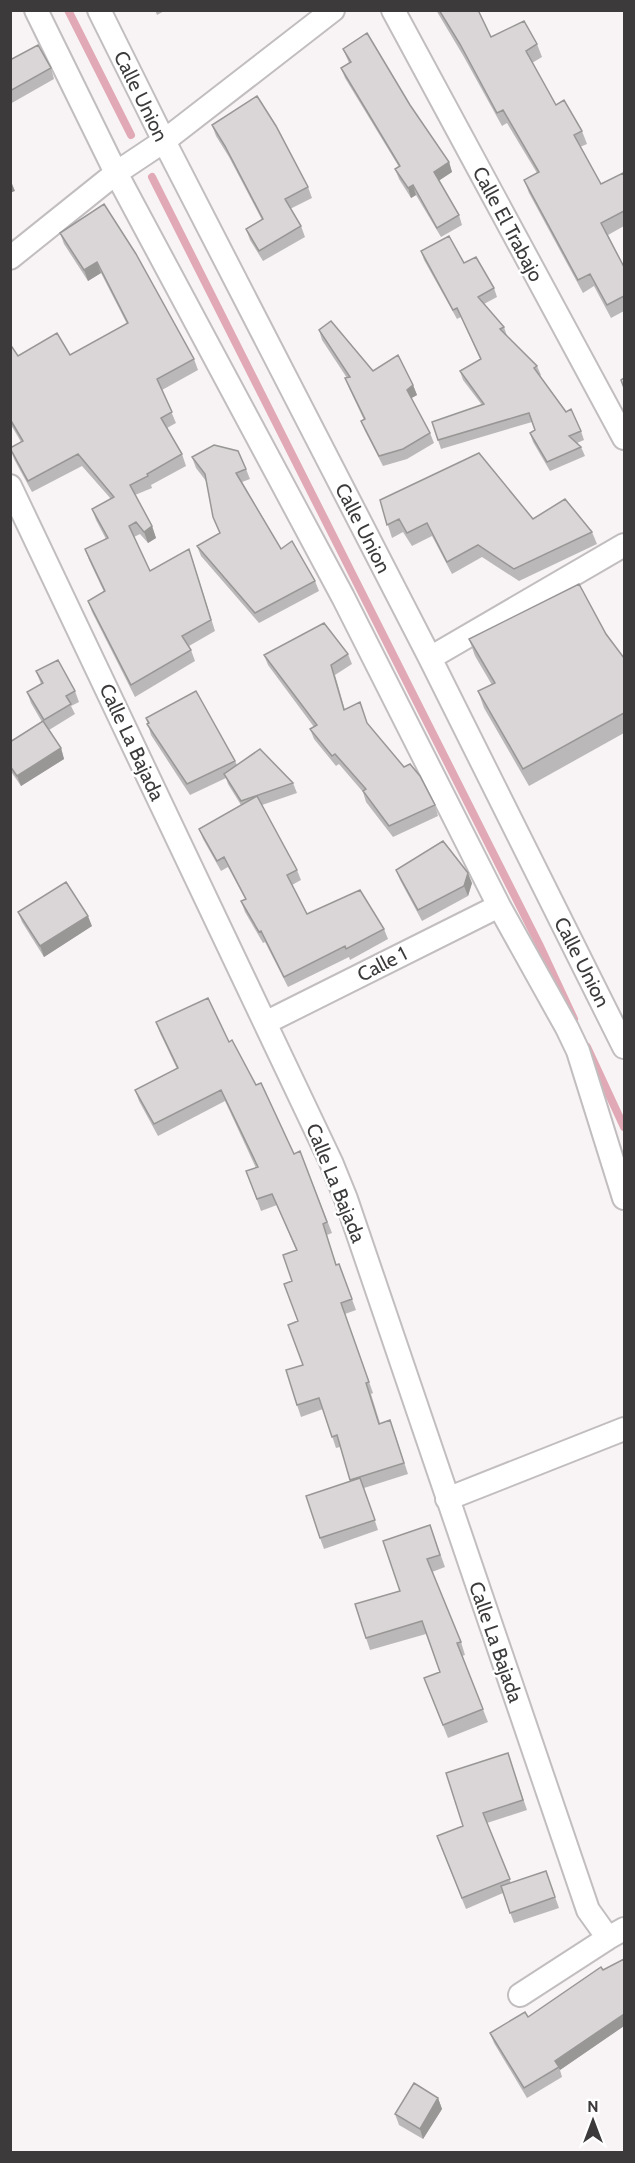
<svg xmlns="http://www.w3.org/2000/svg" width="635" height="2163" viewBox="0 0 635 2163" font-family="Cabin,sans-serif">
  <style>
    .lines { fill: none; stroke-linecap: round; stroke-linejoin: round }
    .stream { stroke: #e1a9b5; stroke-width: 8 }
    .street-casing { stroke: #c2bebf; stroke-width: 26 }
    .street { stroke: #fff; stroke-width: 22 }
    .wall { fill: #bbb8b9 }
    .shaded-wall { fill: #999696 }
    .building { fill: #dad6d7; stroke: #999696; stroke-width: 1.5 }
    .labels { text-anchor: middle; stroke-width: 5; stroke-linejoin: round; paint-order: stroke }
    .street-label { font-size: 20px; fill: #3c3a3a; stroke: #fff }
  </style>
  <rect width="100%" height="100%" fill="#f8f4f5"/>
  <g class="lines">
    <!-- stream -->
    <path class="stream" d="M68,10L131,135
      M152,177L539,944L574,1019
      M587,1047L624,1127"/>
    <!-- street casing -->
    <g class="street-casing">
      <path id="street" d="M36,10L116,173L343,597L499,906L567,1028L578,1051L624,1198
        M99,10L164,141L430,658L624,1047
        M393,10L624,438
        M10,258L116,173L164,141L333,10
        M10,486L331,1162L346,1199L588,1910L608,1938L624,1929
        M430,658L624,545
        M265,1023L499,906
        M447,1499L624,1429
        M520,1995L608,1938"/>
    </g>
    <!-- street -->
    <use href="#street" class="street"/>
  </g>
  <!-- wall -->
  <path class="wall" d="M155,10H166L157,15Z
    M436,10H478L491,37L537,44L542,57L532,63L556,105L582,131L587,144L580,147L601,184L624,176V226L608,235L624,267V311L611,318L594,286L583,293L529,193L524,180L537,173L507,123L502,126L464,57Z
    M343,49L410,105L449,162L452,172L439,180L459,215L462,225L441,237L416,195L411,198L399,179L395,169L399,167L345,78L341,68L349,63Z
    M10,60L51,68L54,79L10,104Z
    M212,125L308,187L312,198L290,209L301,226L305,237L263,261L250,240L246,229L262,220L229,157L216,136Z
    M104,204L194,359L198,370L162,390L176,423L167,428L182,454L186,466L151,485L152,488L135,495L152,526L156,538L148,543L140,534L134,537L150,571L193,561L215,631L189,646L191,650L195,661L135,697L92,612L88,601L104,592L89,560L85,549L106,539L96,520L92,509L111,499L82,466L32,492L14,459L10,448L21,442L10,423V344L18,356L70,355L127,324L101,273L88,281L64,244L60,233Z
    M421,251L464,263L494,288L497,297L484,304L504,327L507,336L537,366L541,375L540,376L581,431L584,440L577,443L581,447L585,456L550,471L533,442L530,433L535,430L532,422L441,449L432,422L482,405L463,380L460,371L480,359L461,317L457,319L424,260Z
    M319,330L373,371L413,385L417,395L411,398L430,433L434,443L407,459L383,466L365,431L361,421L364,420L349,388L345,378H347L322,340Z
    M192,457L246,469L250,479L242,482L281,549L315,581L319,591L259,623L201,556L197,546L220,534L206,481L196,468Z
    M380,500L533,519L592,532L597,544L519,581L482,557L452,574L432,536L412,546L403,532L392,538Z
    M606,634L624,658V733L529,786L484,708L478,691L492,685L475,656L469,639Z
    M348,654L352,664L335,675L345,710L367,724L435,805L438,816L393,837L366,802L363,792L339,764L336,766L314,739L310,729L314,727L268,665L264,655Z
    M36,671L75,691L79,702L71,706L75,714L49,730L61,748L64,759L21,786L10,770V742L42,722L31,703L27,692L41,684Z
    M146,718L235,761L237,765L293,783L297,793L262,805L297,870L301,880L292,885L307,914L384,929L388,939L350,960L349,957L288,987L265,942L263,943L245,912L241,901L245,899L228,867L221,871L203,839L199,829L241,805L228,784L226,778L190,795L151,735Z
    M396,870L472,883L468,896L422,921L400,880Z
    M18,912L92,926L44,957L22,922Z
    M156,1022L229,1042L256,1085L294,1154L300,1151L332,1233L327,1235L336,1265L339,1264L356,1310L345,1314L373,1393L371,1394L380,1423L394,1431L408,1474L364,1488L378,1530L324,1549L320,1538L351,1481L340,1447L336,1448L323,1409L301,1417L297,1405L303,1365L298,1321L292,1281L296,1250L277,1205L261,1211L246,1171L256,1168L225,1101L158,1136L139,1101L135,1090L177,1069L160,1033Z
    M430,1525L445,1567L432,1572L461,1642L465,1655L462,1656L488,1722L448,1738L424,1678L440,1672L426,1634L370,1650L366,1638L400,1591Z
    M508,1753L527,1810L487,1823L511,1883L546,1871L559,1908L514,1923L503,1893L466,1909L441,1847L463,1826Z
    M624,1959V2026L560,2070L562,2077L527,2098L494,2043L490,2033L528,2017L603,1970Z
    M438,2098L442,2109L423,2139L399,2125L395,2114Z"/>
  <!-- shaded-wall -->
  <path class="shaded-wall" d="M449,162L452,172L437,182L434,172Z
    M10,179L15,191L10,193Z
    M413,185L416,195L411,198L408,188Z
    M97,262L101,273L88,281L84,270Z
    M413,385L417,395L410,399L407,390Z
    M152,526L156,538L148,543L144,532Z
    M61,748L64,759L21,786L17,776Z
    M468,873L472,883L468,896L464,886Z
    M88,916L92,926L44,957L40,946Z
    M624,2014V2026L560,2070L555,2061Z
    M438,2098L442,2109L423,2139L420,2129Z"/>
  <!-- building -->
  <path class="building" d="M439,10H478L491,37L524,21L537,44L526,51L556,105L564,100L582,131L574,135L601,184L623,173L624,176V211L601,223L624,267V296L607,305L590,274L578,280L524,180L539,172L503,110L497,113L460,44Z
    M367,33L410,105L449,162L434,172L459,215L437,228L413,185L408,188L395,169L400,166L341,68L351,62L343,49Z
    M38,45L51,68L10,91V60Z
    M257,96L276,126L308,187L285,199L301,226L259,251L246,229L263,219L225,146L212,125Z
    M104,204L136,254L194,359L157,379L172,412L161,418L182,454L147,474L148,476L130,485L152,526L144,532L136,522L129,526L150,571L189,549L211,620L182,636L191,650L131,685L88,601L105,591L85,549L108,538L92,509L114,497L78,454L28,481L10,448L23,441L10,419V344L18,356L57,333L70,355L128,323L97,262L84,270L60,233Z
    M449,236L464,263L476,257L494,288L478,297L504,327L500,329L537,366L534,368L566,412L571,409L581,431L569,436L581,447L547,462L530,433L535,430L529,413L438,440L432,422L484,404L460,371L481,359L457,308L453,310L421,251Z
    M331,321L373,371L398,355L413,385L407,390L430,433L403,449L379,456L361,421L365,419L345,378L350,377L319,330Z
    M624,378V388L621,380Z
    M214,445L238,451L246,469L236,473L281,549L292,541L315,581L255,613L197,546L220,533L213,517L205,474L192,457Z
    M479,453L533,519L565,499L592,532L514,569L478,545L447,562L427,523L407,533L399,519L387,525L380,500Z
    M579,584L606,634L624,658V713L523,769L478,691L495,683L469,639Z
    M324,623L348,654L331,665L344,710L360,702L367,723L404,767L410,764L420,776L435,805L389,826L363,791L366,789L335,754L332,756L310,729L317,725L264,655Z
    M58,660L75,691L66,696L71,704L44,720L27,692L43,683L36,671Z
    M196,691L235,761L187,784L147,724L149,723L146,718Z
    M43,721L61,748L17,776L10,766V742Z
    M260,749L293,783L241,801L224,774Z
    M257,796L297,870L287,875L307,914L360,890L384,929L346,949L345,946L284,977L261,931L259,932L241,901L246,899L224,857L217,861L199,829Z
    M443,841L468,873L464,886L418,910L396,870Z
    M66,882L88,916L40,946L18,912Z
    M208,998L229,1042L232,1040L256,1085L261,1083L294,1154L300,1151L327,1222L323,1224L336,1265L339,1264L352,1299L341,1303L369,1382L366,1383L379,1424L390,1420L404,1463L350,1480L337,1435L332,1437L319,1398L297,1405L286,1370L303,1365L288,1325L298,1321L284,1284L292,1281L283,1255L297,1250L272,1194L257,1199L246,1171L258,1167L221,1090L154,1124L135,1090L178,1068L156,1022Z
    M360,1478L375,1520L320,1538L306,1496Z
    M430,1525L440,1555L427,1559L461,1642L457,1643L483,1709L443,1725L424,1678L440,1672L422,1621L366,1638L355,1604L400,1591L383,1541Z
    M508,1753L523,1800L483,1813L510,1879L462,1898L437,1836L463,1826L446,1773Z
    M546,1871L555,1897L510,1913L501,1886Z
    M624,1959V2014L555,2061L559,2067L524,2088L490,2033L525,2012L528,2017L601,1967L603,1970Z
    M414,2083L438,2098L420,2129L395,2114Z"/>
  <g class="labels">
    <!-- street labels -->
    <g class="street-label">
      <text transform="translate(141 96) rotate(64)" y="7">Calle Union</text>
      <text transform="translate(508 224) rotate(62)" y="7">Calle El Trabajo</text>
      <text transform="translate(363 528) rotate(63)" y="7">Calle Union</text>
      <text transform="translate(132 742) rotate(65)" y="7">Calle La Bajada</text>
      <text transform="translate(582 962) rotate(63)" y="7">Calle Union</text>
      <text transform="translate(382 964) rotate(-27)" y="7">Calle 1</text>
      <text transform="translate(336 1183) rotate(68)" y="7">Calle La Bajada</text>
      <text transform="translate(496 1642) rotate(71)" y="7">Calle La Bajada</text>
    </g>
  </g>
  <!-- border -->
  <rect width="635" height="2163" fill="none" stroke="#3c3a3a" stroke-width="24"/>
  <!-- north arrow -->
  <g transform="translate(593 2121)" stroke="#ffffff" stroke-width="4.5" paint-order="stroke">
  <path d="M0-4.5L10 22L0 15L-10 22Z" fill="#3c3a3a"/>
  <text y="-9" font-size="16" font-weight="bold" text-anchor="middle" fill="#3c3a3a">N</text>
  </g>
</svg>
